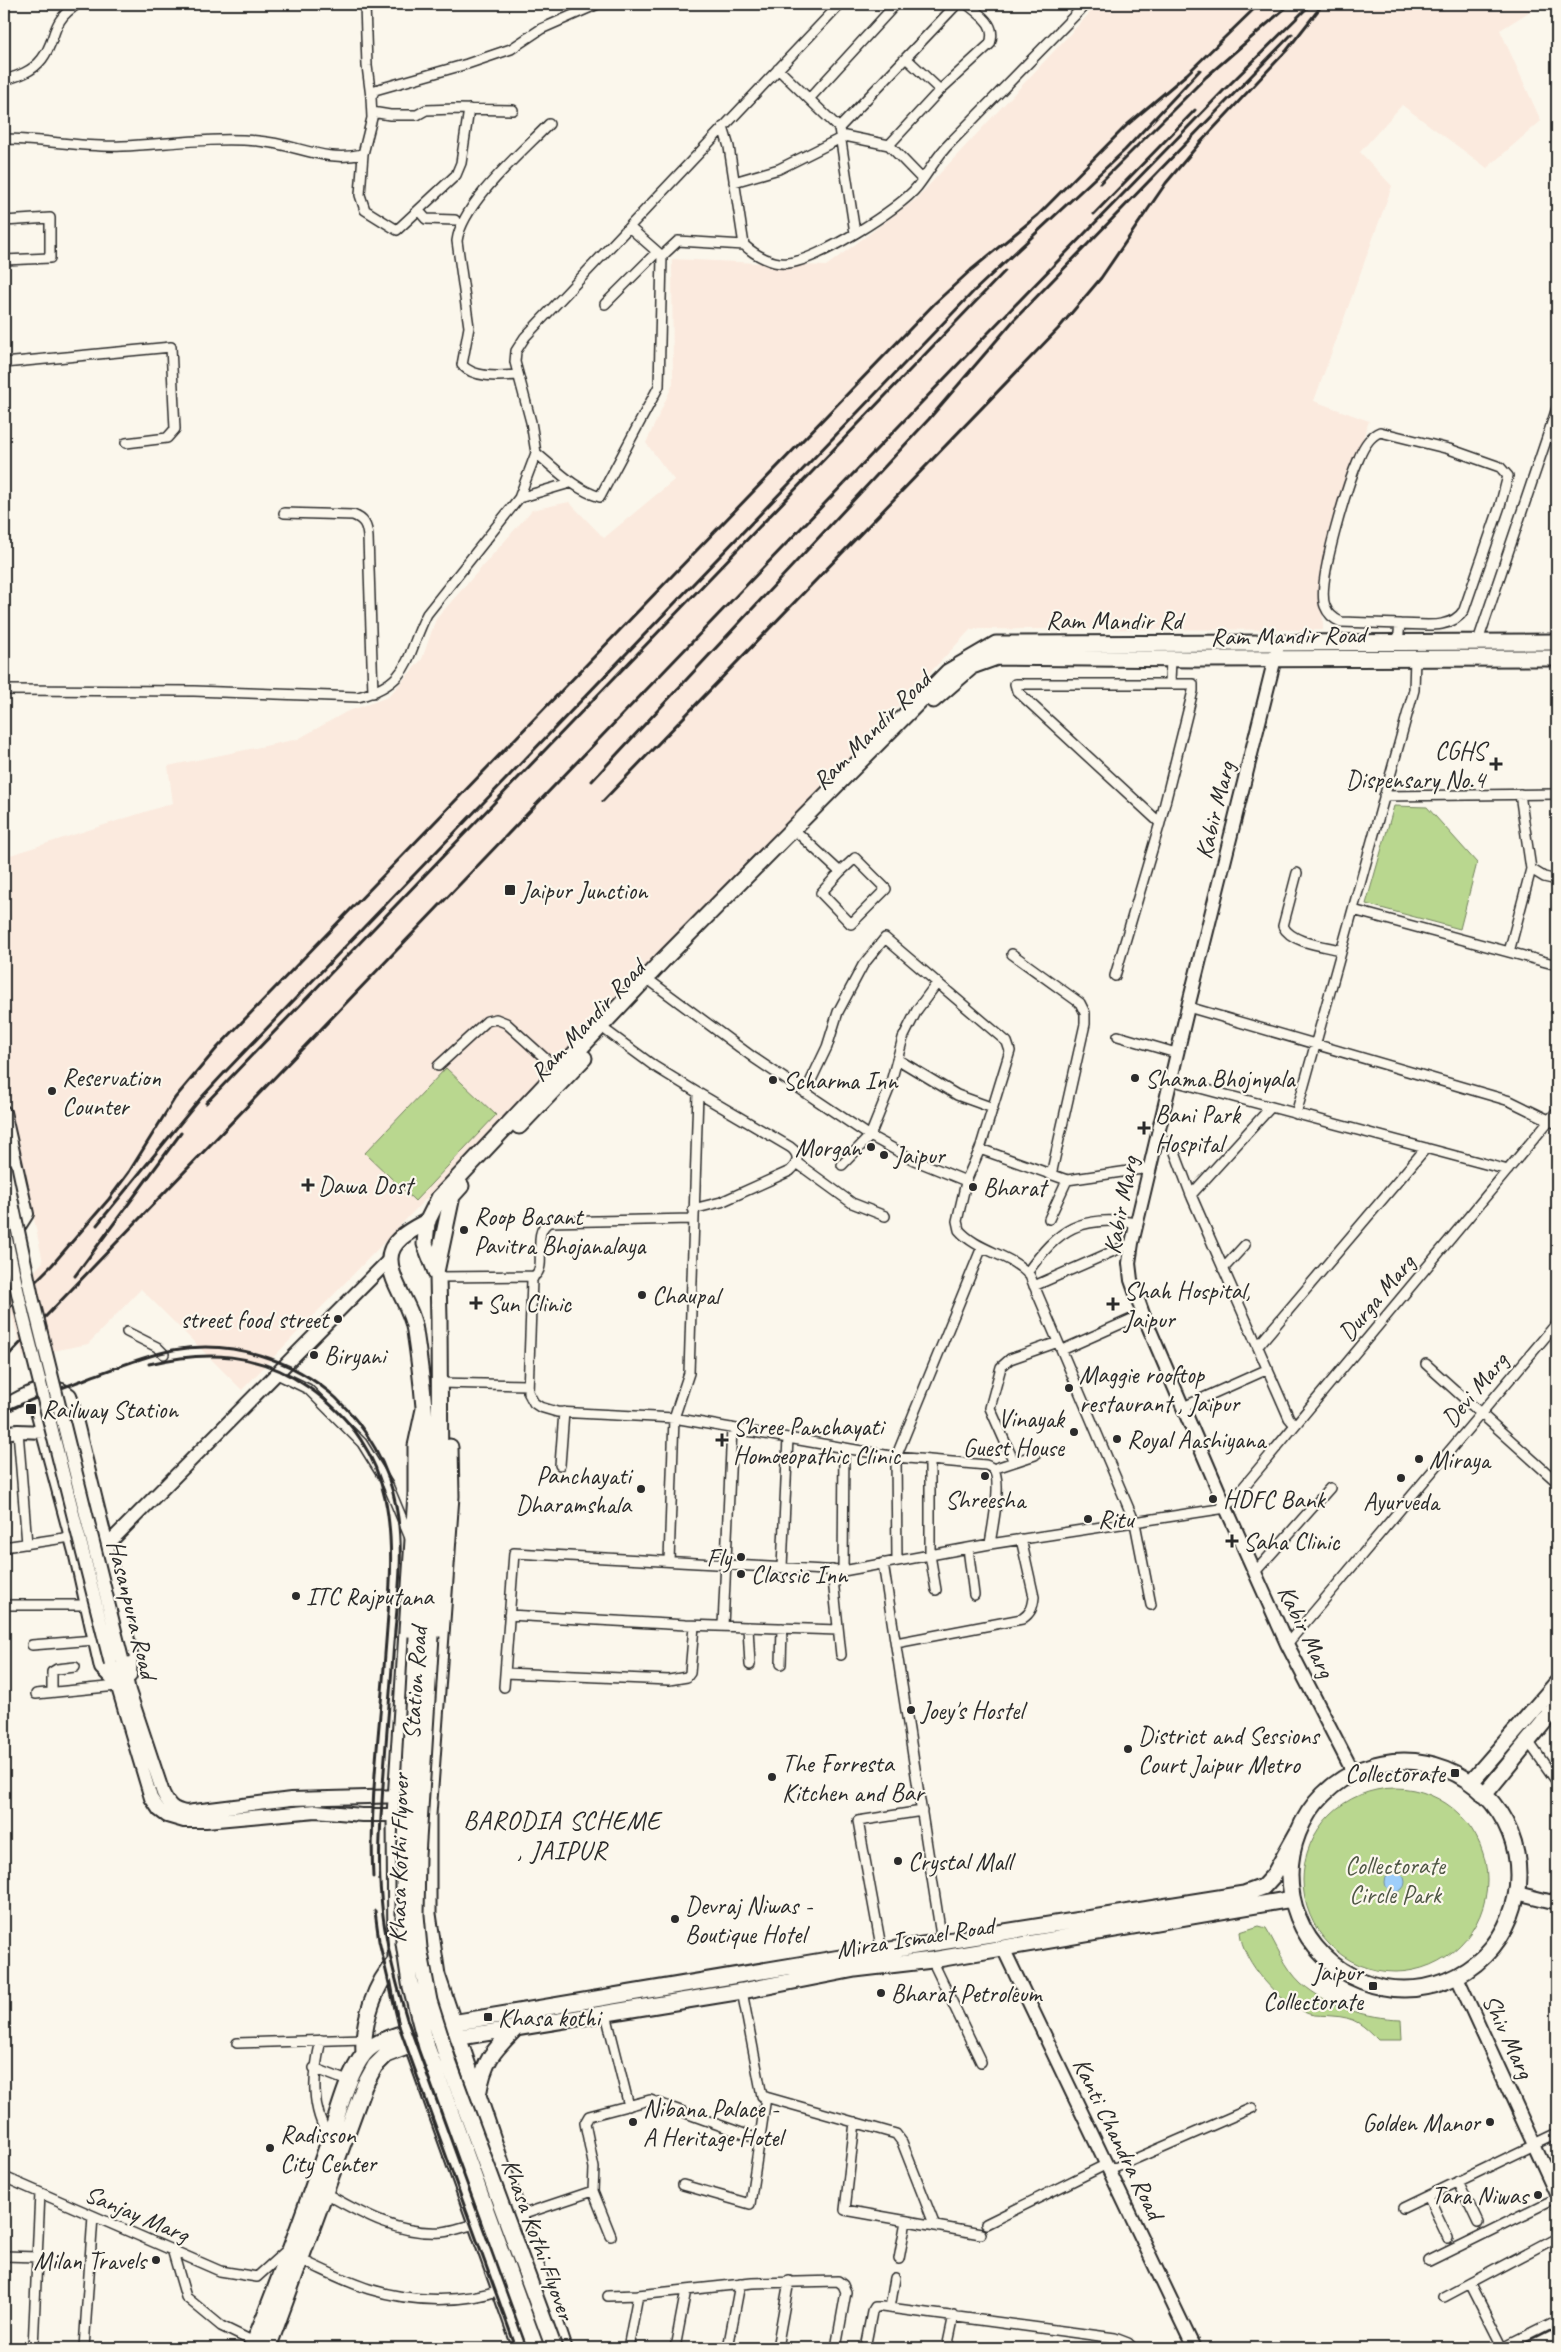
<svg xmlns="http://www.w3.org/2000/svg" width="1561" height="2352" viewBox="0 0 1561 2352" font-family="Caveat,sans-serif">
  <style>
    .built { fill: #fbeade }
    .green { fill: #b9d78f; stroke: #72815d }
    .water { fill: #9ecefa; stroke: #708da7 }
    .lines { fill: none; stroke-linecap: round; stroke-linejoin: round }
    .street-casing { stroke: #2b2b2b; stroke-width: 12 }
    .secondary-casing { stroke: #2b2b2b; stroke-width: 16 }
    .primary-casing { stroke: #2b2b2b; stroke-width: 19 }
    .street { stroke: #fbf7ec; stroke-width: 9 }
    .secondary { stroke: #fbf7ec; stroke-width: 12 }
    .primary { stroke: #fbf7ec; stroke-width: 15 }
    .rail { stroke: #2b2b2b; stroke-width: 3 }
    .secondary-bridge-casing { stroke: #2b2b2b; stroke-width: 16; stroke-linecap: butt }
    .primary-bridge-casing { stroke: #2b2b2b; stroke-width: 19; stroke-linecap: butt }
    .secondary-bridge { stroke: #fbf7ec; stroke-width: 12 }
    .primary-bridge { stroke: #fbf7ec; stroke-width: 15 }
    .poi-dot { fill: #2b2b2b; stroke: #fbf7ec; stroke-width: 2 }
    .labels { text-anchor: middle; stroke-width: 4.5; stroke-linejoin: round; paint-order: stroke }
    .street-label { font-size: 25px; fill: #2b2b2b; stroke: #fbf7ec }
    .poi-label { font-size: 25px; fill: #2b2b2b; stroke: #fbf7ec; text-anchor: start }
    .park-label { font-size: 25px; fill: #4e5644; stroke: #fbf7ec }
    .neighbourhood-label { font-size: 26px; letter-spacing: 1px; fill: #2b2b2b; stroke: #fbf7ec }
  </style>
  <rect width="100%" height="100%" fill="#fbf7ec"/>
  <filter id="ink" filterUnits="userSpaceOnUse"><feTurbulence type="fractalNoise" baseFrequency=".02" numOctaves="2"/><feDisplacementMap in="SourceGraphic" scale="10" xChannelSelector="R" yChannelSelector="G"/><feConvolveMatrix kernelMatrix="1 2 1 2 8 2 1 2 1" color-interpolation-filters="sRGB"/></filter>
  <g filter="url(#ink)">
    <!-- built -->
    <path class="built" d="M1098,4H1542L1500,30L1541,121L1487,168L1402,105L1360,152L1392,186L1314,401L1369,421L1322,561L1323,630L971,629L844,764L242,1390L141,1289L88,1344L23,1357L8,1300L43,1262L4,1077V857L173,803L168,766L298,739L346,712L388,697L422,659L436,619L532,510L569,502L604,538L674,480L646,443L673,384L672,259L826,266L916,199Z"/>
    <!-- green -->
    <path class="green" d="M1394,806L1427,807L1477,863L1460,929L1366,904Z
      M446,1068L496,1115L415,1201L365,1153Z
      M1303 1880a92 92 0 1 1 184 0a92 92 0 1 1-184 0Z
      M1259,1926L1266,1928C1277,1946 1285,1968 1301,1983C1329,2007 1365,2018 1401,2019L1402,2040H1378C1363,2025 1355,2017 1332,2016C1325,2015 1316,2016 1309,2014C1281,2005 1242,1962 1240,1932Z"/>
    <!-- water -->
    <path class="water" d="M1385 1882a10 10 0 1 1 20 0a10 10 0 1 1-20 0Z"/>
    <g class="lines">
      <!-- street casing -->
      <g class="street-casing">
        <path id="street" d="M365,4L367,66L371,97
          M906,58L940,90L990,44C997,24 981,16 967,4
          M778,69L839,128
          M4,80C18,76 32,72 42,59C58,38 49,22 78,4
          M809,99L896,4
          M469,109L461,163L456,175L397,230L365,210L360,195L363,154L372,118L371,97L375,90L467,64L511,49L541,29L598,4
          M372,112L390,115H417L426,110L456,109L513,110
          M723,127L729,147L744,245C755,255 773,265 788,263C816,261 900,209 917,187C929,172 937,155 951,142C996,96 1041,50 1086,4
          M840,135L889,145
          M4,139C43,139 83,148 122,146C167,144 212,137 258,141C297,144 323,163 363,154
          M922,179L889,145L940,90
          M734,182L779,169L841,138
          M419,211L426,219L455,220
          M4,221L50,218V258L4,260
          M855,233L839,128L957,4
          M662,256L678,241L744,245
          M605,304L657,252
          M4,363L171,347L175,429L167,438L126,443
          M518,375C501,376 475,379 462,365L469,327L457,241C462,203 522,152 549,124
          M536,453C557,470 574,489 600,497L659,386L662,256L629,227
          M519,498L570,483
          M284,513L353,515C364,519 367,525 368,537L373,693
          M1398,642L1400,624C1421,624 1451,631 1464,610L1500,506L1508,476L1500,467L1449,449L1380,432C1370,436 1363,448 1359,458C1348,483 1316,583 1325,606C1328,614 1334,619 1341,622L1400,624
          M1477,644L1557,408
          M1170,683L1171,659
          M4,690L194,691L358,697C413,682 405,656 427,614L519,498L536,453L531,422L515,362L516,351L525,337L840,4
          M1520,794L1531,869L1544,877L1557,880
          M1384,796L1557,794
          M800,835L840,872L855,858L886,889L851,924L821,893L840,872
          M1297,873L1283,926C1291,943 1324,946 1341,950
          M1353,910L1557,965
          M1509,952L1531,869
          M1012,954L1080,1003L1085,1013V1024L1051,1175
          M1115,976L1160,823L1193,691V684H1015L1017,691L1160,823
          M653,983L754,1058L870,1136L914,1160L966,1181L980,1149L1010,1051L1007,1042L885,938L863,965L838,1012L827,1047L805,1093
          M1188,1007L1510,1101L1557,1124
          M608,1032L654,1066L698,1093L689,1373L674,1418L669,1561
          M1118,1036L1176,1053
          M897,1059L957,1095L993,1108
          M438,1066L487,1021L496,1019L506,1023L558,1070
          M1170,1080L1508,1170
          M1296,1114L1414,690L1415,657
          M1156,1137L1166,1141L1174,1150L1191,1195L1289,1418L1295,1425
          M980,1149L1067,1180L1149,1168
          M797,1163L852,1203L885,1216
          M842,1165L870,1136L889,1089L903,1038L917,1010L937,983
          M967,1178L957,1221L959,1230C978,1252 1012,1254 1030,1276L1135,1523L1151,1605
          M1191,1195L1271,1107
          M693,1209L721,1202L790,1171C799,1163 800,1154 790,1147L698,1093
          M1049,1219L1067,1180
          M1223,1269L1245,1245
          M1027,1273C1059,1228 1080,1215 1137,1223
          M534,1276L532,1280L528,1392L534,1403L540,1407L557,1412L674,1418L896,1457L986,1465C988,1466 991,1467 993,1469C1003,1480 992,1529 990,1544
          M438,1277L534,1276C549,1267 530,1233 549,1222L692,1219
          M1034,1286L1132,1243
          M127,1332L157,1347L164,1354
          M1258,1346L1426,1148
          M1062,1350L1143,1314
          M1426,1364L1557,1482
          M277,1374L308,1389L362,1443L388,1485L410,1538
          M439,1383L527,1385
          M1183,1407L1268,1369
          M18,1431L27,1544
          M930,1460V1555L936,1590
          M1014,1462L990,1408L1001,1367L1010,1359L1058,1342
          M560,1465L564,1412
          M993,1469L1035,1455
          M4,1547L71,1537
          M968,1548L974,1595
          M897,1561L896,1457L982,1247
          M883,1563L942,1942
          M782,1567L788,1438
          M832,1570L841,1655
          M843,1571L844,1448
          M1255,1572L1330,1488
          M4,1605H86
          M509,1615L686,1625L838,1630
          M723,1626L732,1428
          M748,1627L750,1665
          M896,1643L1022,1619C1031,1613 1033,1607 1034,1597L1021,1539
          M1287,1644L1557,1323
          M32,1645L95,1640
          M781,1664L782,1628
          M505,1673L669,1680L687,1677L690,1673L694,1626
          M504,1687L514,1553L843,1571L990,1544L1226,1508L1557,1111
          M52,1692V1672L57,1669L75,1667
          M36,1694L117,1686
          M1528,1741L1557,1782
          M882,1952L858,1821L922,1811
          M932,1960L981,2062
          M742,1991L762,2096L896,2134L902,2142L935,2226
          M606,2014L629,2106
          M321,2040C313,2074 310,2108 330,2139
          M237,2043L363,2039
          M314,2068L350,2082
          M855,2122L845,2210L981,2234
          M1110,2170L1252,2108
          M4,2177L220,2271L257,2277L288,2249
          M1458,2181L1478,2223
          M683,2185L750,2204L766,2097
          M325,2193C362,2214 398,2235 442,2232C453,2231 465,2226 476,2224
          M1428,2196L1448,2238
          M1403,2208L1557,2134
          M518,2216L593,2191
          M986,2224L1107,2164
          M611,2236L593,2191L594,2168L585,2123L589,2116L650,2100L758,2139
          M172,2249L186,2297L221,2326L254,2342
          M4,2256L37,2257
          M899,2259L906,2221
          M301,2260C324,2270 346,2282 369,2289C411,2302 462,2304 503,2289
          M1429,2261L1557,2198
          M1470,2283L1503,2348L1557,2321
          M608,2296L638,2295
          M1444,2297L1557,2237
          M890,2308L895,2278
          M33,2348L40,2193
          M84,2348L93,2216
          M628,2348L638,2295L686,2290
          M675,2348L686,2290L752,2283L838,2281L843,2285L846,2292L836,2348
          M728,2348L740,2284
          M777,2348L789,2281
          M865,2348L872,2312L875,2307H882L1115,2338L1128,2343L1133,2348
          M947,2348L954,2315
          M1529,2348L1557,2334"/>
      </g>
      <!-- secondary casing -->
      <g class="secondary-casing">
        <path id="secondary" d="M1277,650L1188,1007L1132,1243L1129,1263L1131,1280L1143,1314L1226,1508L1287,1644L1353,1772
          M4,1112L27,1214L13,1236
          M32,1392L75,1552L101,1668L115,1682
          M4,1406C23,1396 50,1378 70,1395L107,1545L131,1654L130,1676
          M4,1433L18,1431L44,1432
          M75,1552L107,1545L390,1259
          M122,1659L129,1691L163,1793C169,1805 172,1809 186,1812L291,1799L405,1796
          M111,1664L151,1798L159,1810L167,1816L184,1821H206L316,1811L362,1815H404
          M1517,1893L1557,1903
          M1003,1948L1194,2348
          M1457,1977L1557,2195"/>
      </g>
      <!-- primary casing -->
      <g class="primary-casing">
        <path id="primary" d="M933,700L972,666L997,657L1197,659L1557,658
          M519,1126L584,1058
          M436,1272L452,1196L461,1186
          M450,1447L451,1496L428,1815V1914L437,1975L564,2348
          M431,1636L440,1492L439,1320L438,1277L425,1244L427,1222L439,1198L662,961L948,672L996,644L1557,642
          M417,1637C421,1583 428,1528 427,1474C427,1426 422,1378 415,1331C412,1306 391,1285 390,1260C389,1240 413,1229 428,1221
          M1290 1875a114 114 0 1 1 228 0a114 114 0 1 1-228 0Z
          M1472,1781L1557,1683
          M1484,1795L1557,1706
          M409,2032L396,1961L395,1815L416,1494V1446L424,1409
          M412,2045L521,2348
          M364,2053C362,2023 375,1983 396,1961
          M478,2095C484,2060 492,2052 517,2027
          M252,2348C278,2284 302,2219 325,2153C335,2126 346,2076 364,2054C380,2034 427,2028 452,2023L852,1956L1244,1894L1263,1887L1274,1875L1298,1832
          M268,2348L364,2086L375,2066L386,2055L412,2045L742,1991L855,1969L932,1960L1292,1899"/>
      </g>
      <!-- street -->
      <use href="#street" class="street"/>
      <!-- secondary -->
      <use href="#secondary" class="secondary"/>
      <!-- primary -->
      <use href="#primary" class="primary"/>
      <!-- rail -->
      <path class="rail" d="M1100,183L1206,77L1290,4
        M1094,214L1195,110
        M592,781L929,419L1014,320L1292,34
        M603,801L1058,329L1101,278L1166,183L1198,145L1287,50L1323,4
        M206,1103L1005,271
        M97,1225L201,1098L225,1072L974,291L1125,150L1200,70
        M75,1276L181,1133
        M4,1313L52,1265L109,1199L129,1172L175,1098L218,1047L935,303L971,270L1038,215L1127,125L1187,74L1259,4
        M4,1360L989,332L1224,90L1311,4
        M149,1364C206,1350 259,1352 308,1387C407,1456 393,1548 385,1654C380,1727 369,1803 373,1877
        M4,1412C31,1399 59,1389 88,1378C115,1368 144,1356 173,1350C231,1339 293,1359 336,1398C366,1427 388,1464 396,1506C406,1555 396,1607 393,1656C389,1704 385,1753 382,1801C380,1833 378,1865 381,1896C384,1938 395,1979 407,2019L527,2348
        M375,1911L379,1941L399,2026L516,2348"/>
      <!-- secondary-bridge casing -->
      <g class="secondary-bridge-casing">
        <path id="secondary-bridge" d="M4,1165L32,1297L122,1659
          M4,1230L23,1316L111,1664"/>
      </g>
      <!-- primary-bridge casing -->
      <g class="primary-bridge-casing">
        <path id="primary-bridge" d="M431,1636L417,1856L416,1915L419,1948L429,2001L449,2064L554,2348
          M417,1637L404,1877V1943L410,1983L427,2047L536,2348"/>
      </g>
      <!-- secondary-bridge -->
      <use href="#secondary-bridge" class="secondary-bridge"/>
      <!-- primary-bridge -->
      <use href="#primary-bridge" class="primary-bridge"/>
    </g>
  </g>
  <!-- markers -->
  <g class="poi-dot">
    <path d="M1493.5 756.5h5v5h5v5h-5v5h-5v-5h-5v-5h5z"/>
    <rect x="504" y="884" width="12" height="12" rx="2.5"/>
    <circle cx="1135" cy="1078" r="5"/>
    <circle cx="773" cy="1080" r="5"/>
    <circle cx="52" cy="1091" r="5"/>
    <path d="M1141.5 1120.5h5v5h5v5h-5v5h-5v-5h-5v-5h5z"/>
    <circle cx="871" cy="1147" r="5"/>
    <circle cx="884" cy="1155" r="5"/>
    <path d="M305.5 1177.5h5v5h5v5h-5v5h-5v-5h-5v-5h5z"/>
    <circle cx="973" cy="1187" r="5"/>
    <circle cx="464" cy="1230" r="5"/>
    <circle cx="642" cy="1295" r="5"/>
    <path d="M473.5 1295.5h5v5h5v5h-5v5h-5v-5h-5v-5h5z"/>
    <path d="M1110.5 1296.5h5v5h5v5h-5v5h-5v-5h-5v-5h5z"/>
    <circle cx="338" cy="1319" r="5"/>
    <circle cx="314" cy="1355" r="5"/>
    <circle cx="1069" cy="1388" r="5"/>
    <rect x="25" y="1403" width="12" height="12" rx="2.5"/>
    <circle cx="1074" cy="1432" r="5"/>
    <circle cx="1117" cy="1439" r="5"/>
    <path d="M719.5 1432.5h5v5h5v5h-5v5h-5v-5h-5v-5h5z"/>
    <circle cx="1419" cy="1459" r="5"/>
    <circle cx="985" cy="1476" r="5"/>
    <circle cx="1401" cy="1478" r="5"/>
    <circle cx="641" cy="1489" r="5"/>
    <circle cx="1213" cy="1499" r="5"/>
    <circle cx="1088" cy="1519" r="5"/>
    <path d="M1229.5 1533.5h5v5h5v5h-5v5h-5v-5h-5v-5h5z"/>
    <circle cx="741" cy="1557" r="5"/>
    <circle cx="741" cy="1574" r="5"/>
    <circle cx="296" cy="1596" r="5"/>
    <circle cx="911" cy="1710" r="5"/>
    <circle cx="1128" cy="1749" r="5"/>
    <rect x="1450" y="1768" width="10" height="10" rx="2.5"/>
    <circle cx="772" cy="1777" r="5"/>
    <circle cx="898" cy="1861" r="5"/>
    <circle cx="675" cy="1919" r="5"/>
    <rect x="1368" y="1981" width="10" height="10" rx="2.5"/>
    <circle cx="881" cy="1993" r="5"/>
    <rect x="483" y="2012" width="10" height="10" rx="2.5"/>
    <circle cx="633" cy="2122" r="5"/>
    <circle cx="1490" cy="2122" r="5"/>
    <circle cx="270" cy="2148" r="5"/>
    <circle cx="1538" cy="2195" r="5"/>
    <circle cx="156" cy="2260" r="5"/>
  </g>
  <g class="labels">
    <!-- street labels -->
    <g class="street-label">
      <text x="1114" y="629">Ram Mandir Rd</text>
      <text transform="translate(1288 635) rotate(-1)" y="9">Ram Mandir Road</text>
      <text transform="translate(871 730) rotate(-45)" y="9">Ram Mandir Road</text>
      <text transform="translate(1214 810) rotate(-76)" y="9">Kabir Marg</text>
      <text transform="translate(587 1020) rotate(-47)" y="9">Ram Mandir Road</text>
      <text transform="translate(1120 1205) rotate(-79)" y="9">Kabir Marg</text>
      <text transform="translate(1376 1297) rotate(-50)" y="9">Durga Marg</text>
      <text transform="translate(1474 1389) rotate(-50)" y="9">Devi Marg</text>
      <text transform="translate(133 1609) rotate(76)" y="9">Hasanpura Road</text>
      <text transform="translate(1307 1631) rotate(64)" y="9">Kabir Marg</text>
      <text transform="translate(414 1683) rotate(-86)" y="9">Station Road</text>
      <text transform="translate(398 1858) rotate(-89)" y="9">Khasa Kothi Flyover</text>
      <text transform="translate(915 1937) rotate(-9)" y="9">Mirza Ismael Road</text>
      <text transform="translate(1509 2036) rotate(65)" y="9">Shiv Marg</text>
      <text transform="translate(1119 2138) rotate(64)" y="9">Kanti Chandra Road</text>
      <text transform="translate(137 2213) rotate(23)" y="9">Sanjay Marg</text>
      <text transform="translate(539 2239) rotate(70)" y="9">Khasa Kothi Flyover</text>
    </g>
    <!-- poi labels -->
    <g class="poi-label">
      <text x="1485" y="759" text-anchor="end">CGHS<tspan x="1485" dy="29">Dispensary No.4</tspan></text>
      <text x="521" y="899">Jaipur Junction</text>
      <text x="62" y="1086">Reservation<tspan x="62" dy="29">Counter</tspan></text>
      <text x="1145" y="1087">Shama Bhojnyala</text>
      <text x="783" y="1089">Scharma Inn</text>
      <text x="1155" y="1123">Bani Park<tspan x="1155" dy="29">Hospital</tspan></text>
      <text x="861" y="1156" text-anchor="end">Morgan</text>
      <text x="894" y="1164">Jaipur</text>
      <text x="318" y="1194">Dawa Dost</text>
      <text x="983" y="1196">Bharat</text>
      <text x="474" y="1225">Roop Basant<tspan x="474" dy="29">Pavitra Bhojanalaya</tspan></text>
      <text x="1124" y="1299">Shah Hospital,<tspan x="1124" dy="29">Jaipur</tspan></text>
      <text x="652" y="1304">Chaupal</text>
      <text x="487" y="1312">Sun Clinic</text>
      <text x="328" y="1328" text-anchor="end">street food street</text>
      <text x="324" y="1364">Biryani</text>
      <text x="1079" y="1383">Maggie rooftop<tspan x="1079" dy="29">restaurant , Jaipur</tspan></text>
      <text x="42" y="1418">Railway Station</text>
      <text x="1064" y="1427" text-anchor="end">Vinayak<tspan x="1064" dy="29">Guest House</tspan></text>
      <text x="733" y="1435">Shree Panchayati<tspan x="733" dy="29">Homoeopathic Clinic</tspan></text>
      <text x="1127" y="1448">Royal Aashiyana</text>
      <text x="1429" y="1468">Miraya</text>
      <text x="631" y="1484" text-anchor="end">Panchayati<tspan x="631" dy="29">Dharamshala</tspan></text>
      <text x="985" y="1508" text-anchor="middle">Shreesha</text>
      <text x="1223" y="1508">HDFC Bank</text>
      <text x="1401" y="1510" text-anchor="middle">Ayurveda</text>
      <text x="1098" y="1528">Ritu</text>
      <text x="1243" y="1550">Saha Clinic</text>
      <text x="731" y="1566" text-anchor="end">Fly</text>
      <text x="751" y="1583">Classic Inn</text>
      <text x="306" y="1605">ITC Rajputana</text>
      <text x="921" y="1719">Joey's Hostel</text>
      <text x="1138" y="1744">District and Sessions<tspan x="1138" dy="29">Court Jaipur Metro</tspan></text>
      <text x="782" y="1772">The Forresta<tspan x="782" dy="29">Kitchen and Bar</tspan></text>
      <text x="1445" y="1782" text-anchor="end">Collectorate</text>
      <text x="908" y="1870">Crystal Mall</text>
      <text x="685" y="1914">Devraj Niwas -<tspan x="685" dy="29">Boutique Hotel</tspan></text>
      <text x="1363" y="1981" text-anchor="end">Jaipur<tspan x="1363" dy="29">Collectorate</tspan></text>
      <text x="891" y="2002">Bharat Petroleum</text>
      <text x="498" y="2026">Khasa kothi</text>
      <text x="643" y="2117">Nibana Palace -<tspan x="643" dy="29">A Heritage Hotel</tspan></text>
      <text x="1480" y="2131" text-anchor="end">Golden Manor</text>
      <text x="280" y="2143">Radisson<tspan x="280" dy="29">City Center</tspan></text>
      <text x="1528" y="2204" text-anchor="end">Tara Niwas</text>
      <text x="146" y="2269" text-anchor="end">Milan Travels</text>
    </g>
    <!-- park labels -->
    <g class="park-label">
      <text x="1395" y="1874">Collectorate<tspan x="1395" dy="29">Circle Park</tspan></text>
    </g>
    <!-- neighbourhood labels -->
    <g class="neighbourhood-label">
      <text x="562" y="1829">BARODIA SCHEME<tspan x="562" dy="30">, JAIPUR</tspan></text>
    </g>
  </g>
  <!-- margin -->
  <rect width="1561" height="2352" fill="none" stroke="#fbf7ec" stroke-width="20"/>
  <rect x="10" y="10" width="1541" height="2332" fill="none" stroke="#2b2b2b" stroke-width="2" filter="url(#ink)"/>
</svg>
